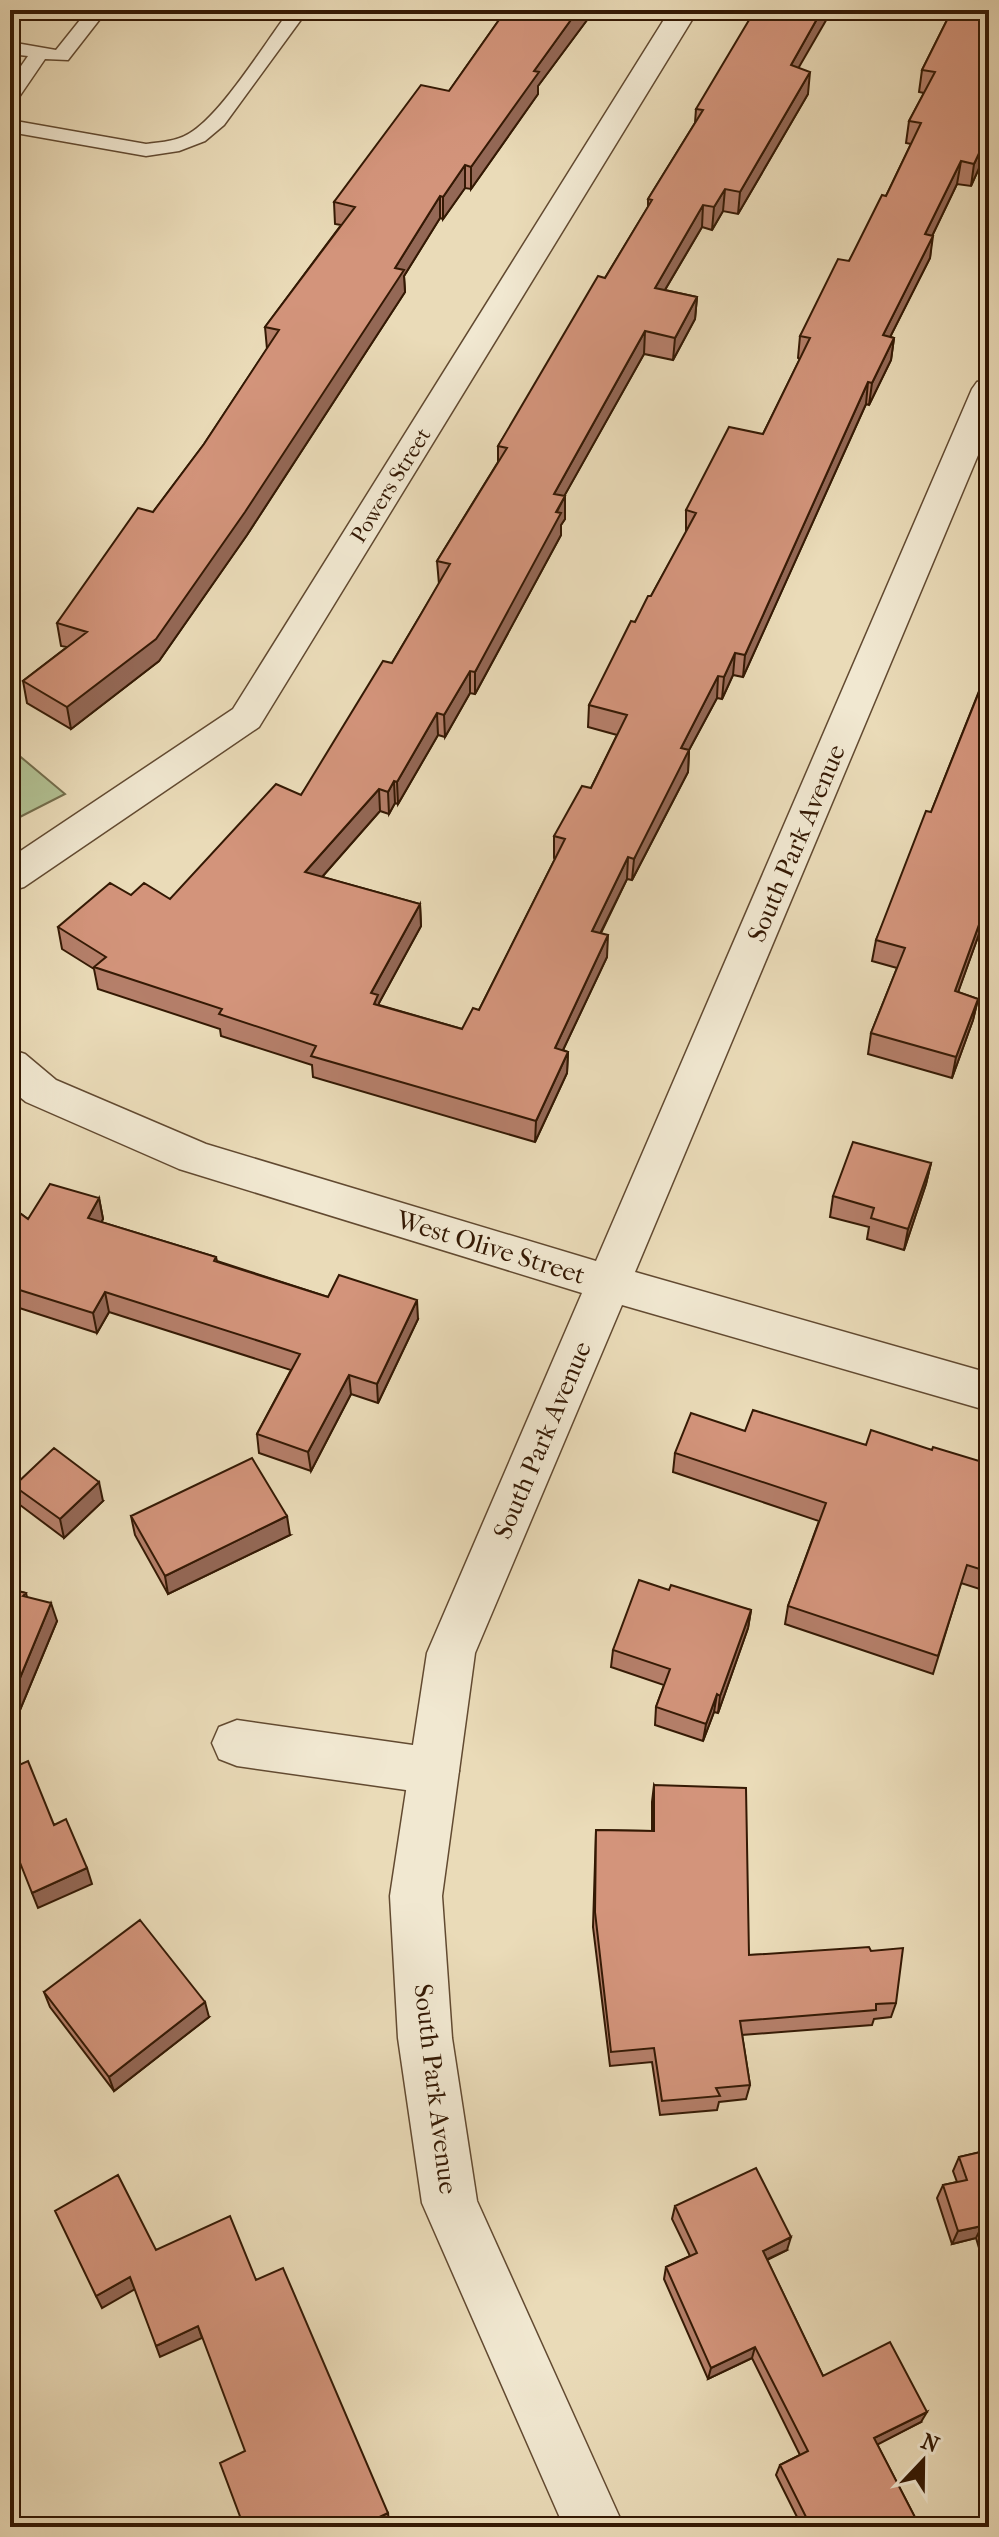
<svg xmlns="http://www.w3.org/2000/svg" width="999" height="2537" viewBox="0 0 999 2537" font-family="'IM FELL French Canon',serif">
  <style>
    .green { fill: #b2c193; stroke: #736d4c; stroke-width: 2 }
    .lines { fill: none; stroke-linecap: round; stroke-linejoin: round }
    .service-casing { stroke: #624a31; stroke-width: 3 }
    .minor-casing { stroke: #624a31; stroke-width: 3 }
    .tertiary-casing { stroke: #624a31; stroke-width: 3 }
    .service { fill: #f1e8d1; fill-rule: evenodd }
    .minor { fill: #f1e8d1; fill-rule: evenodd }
    .tertiary { fill: #f1e8d1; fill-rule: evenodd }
    .wall { fill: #b57f6a; stroke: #341904; stroke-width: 2 }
    .shaded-wall { fill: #946856; stroke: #341904; stroke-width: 2 }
    .building { fill: #d3947b; stroke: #341904; stroke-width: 2 }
    .labels { text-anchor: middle; stroke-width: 6; stroke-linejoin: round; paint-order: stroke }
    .far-street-label { font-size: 22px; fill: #341904; stroke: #f1e8d1 }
    .street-label { font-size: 26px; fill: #341904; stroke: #f1e8d1 }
  </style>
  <rect width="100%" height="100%" fill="#eadbb8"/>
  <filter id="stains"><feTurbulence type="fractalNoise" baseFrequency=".0025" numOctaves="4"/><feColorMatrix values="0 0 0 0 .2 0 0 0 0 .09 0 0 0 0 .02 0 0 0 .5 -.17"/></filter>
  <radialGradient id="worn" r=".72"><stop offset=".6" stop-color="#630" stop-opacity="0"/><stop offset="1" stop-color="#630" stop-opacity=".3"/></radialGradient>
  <!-- green -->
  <path class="green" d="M10,748L65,794L10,822Z"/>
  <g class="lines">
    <!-- service casing -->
    <g class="service-casing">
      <path id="service" d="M88,10H107L68,60L45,59L17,100L10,102V82L28,56L10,54V42L56,50Z
        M290,10H308L224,125L205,141L179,151L146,156L10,132V120L146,144C162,142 180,141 193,131C224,110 265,43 290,10Z"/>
    </g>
    <!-- minor casing -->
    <g class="minor-casing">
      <path id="minor" d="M670,10H698L259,727L24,887L10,891V858L233,709Z
        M237,1720L434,1748L452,1755L459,1771L452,1787L434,1794L237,1766L219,1759L212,1743L219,1727Z"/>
    </g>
    <!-- tertiary casing -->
    <g class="tertiary-casing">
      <path id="tertiary" d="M989,379V429L635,1272L989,1373V1411L622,1305L475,1653L442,1896L452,2038L477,2201L624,2527H564L422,2203L398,2038L390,1896L427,1653L582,1293L179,1169L26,1102L10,1089V1049L25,1054L56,1080L206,1144L596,1261L972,389L977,382Z"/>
    </g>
    <!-- service -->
    <use href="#service" class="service"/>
    <!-- minor -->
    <use href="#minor" class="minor"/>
    <!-- tertiary -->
    <use href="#tertiary" class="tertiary"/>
  </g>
  <!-- wall -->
  <path class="wall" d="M506,10H590V16L538,86V94L471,189L465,188L443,219L440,218L404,276L405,292L247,535L159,661L71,729L27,703L23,681L67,647L61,646L57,623L153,512L204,444L267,349L265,327L341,225L335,224L334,202L449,91Z
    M952,10L989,146L971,186L957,184L932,236L930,258L890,337L894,338L891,360L869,405L866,404L743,677L733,675L722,699L717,698L689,750L688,772L632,880L627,879L601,933L607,957L563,1050L568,1052L567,1073L535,1142L313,1077L312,1065L221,1036L220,1029L98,989L94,969L62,949L58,927L131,895L170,899L301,795L392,663L439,584L437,561L498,462V446L605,278L648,207V199L695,123L696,109L799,68L808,94L738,214L723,211L712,230L702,227L665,290L697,297L695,319L673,360L644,354L564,496L565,519L561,525V535L475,694L470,693L445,737L438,735L398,804L395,803L389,814L380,811L322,877L420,904L421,926L379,1003V1005L462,1029L479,1010L555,859L554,858V836L591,788L617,735L588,727L589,705L635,622L651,596L686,533V510L763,434L800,359L798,358L800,336L849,261L886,196L911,144L906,143L909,121L924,93L919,92L922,70Z
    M989,646V906L958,992L978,999L973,1020L952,1078L868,1054L871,1033L897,968L872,961L876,940L931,812L983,681L980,680L985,658Z
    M931,1163L926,1184L904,1250L867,1239L869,1227L830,1217L833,1196Z
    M99,1198L103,1219L101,1222L216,1257L217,1261L328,1297L418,1319L378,1403L351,1394L311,1471L259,1453L257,1434L291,1370L109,1312L97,1333L10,1305V1206L28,1219Z
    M745,1431L866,1445L932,1450L989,1464V1592L961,1583L933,1674L785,1624L788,1606L819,1521L673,1472L675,1453Z
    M14,1486L103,1501L64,1538L20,1505Z
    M131,1516L290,1535L168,1594L135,1535Z
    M10,1589L26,1593L27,1597L57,1621L15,1722L10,1720Z
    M669,1590L751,1610L748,1628L718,1713L714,1712L703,1741L655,1725L656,1707L664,1685L611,1667L613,1650Z
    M654,1785L749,1955L871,1951L896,2003L891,2017L874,2019L872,2025L742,2035L750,2085L746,2099L719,2102L717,2110L660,2115L652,2062L610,2066L593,1927L596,1830L652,1831V1802Z
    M44,1992L209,2017L114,2091L50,2007Z
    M989,2150V2260L983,2261L976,2238L952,2244L937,2198L943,2185L957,2182L953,2171L959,2157Z
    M675,2206L787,2250L767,2260L823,2376L921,2422L877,2444L920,2527H802L776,2475L780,2465L800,2455L752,2358L708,2379L664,2279L666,2267L690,2256L672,2219Z"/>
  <!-- shaded-wall -->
  <path class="shaded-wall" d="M578,10H590V16L538,86V94L471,189V167L534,71Z
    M822,10H832L788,86L791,65Z
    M810,72L808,94L738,214L740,192Z
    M989,132V146L971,186L974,164Z
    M961,161L957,184L922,257L925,234Z
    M465,165V188L443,219V197Z
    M725,189L723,211L712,230L714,207Z
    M440,196V218L404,276L405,292L247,535L159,661L71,729L67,707L395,268Z
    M703,205L702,227L653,310L655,288Z
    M933,236L930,258L880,357L883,335Z
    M697,297L695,319L673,360L675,338Z
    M645,331L644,354L553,516L554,494Z
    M894,338L891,360L869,405L872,383Z
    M868,382L866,404L743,677L745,655Z
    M565,496V519L561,525V535L475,694V672Z
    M735,653L733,675L722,699L724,677Z
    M470,671V693L445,737L444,715Z
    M718,676L717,698L689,750L688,772L632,880L634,859L681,748Z
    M437,713L438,735L398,804L397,782Z
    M394,781L395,803L389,814L388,792Z
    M379,789L380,811L307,894L305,872Z
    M628,857L627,879L591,952L592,931Z
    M989,897V906L951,1012L955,991Z
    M420,904L421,926L379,1003V1017L371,993Z
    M608,935L607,957L554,1069L555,1048Z
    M978,999L973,1020L952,1078L956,1057Z
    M568,1052L567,1073L535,1142L536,1121Z
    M931,1163L926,1184L904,1250L908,1229Z
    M99,1198L103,1219L92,1239L88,1218Z
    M105,1292L109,1312L97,1333L93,1313Z
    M417,1300L418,1319L378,1403L377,1384Z
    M349,1375L351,1394L311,1471L308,1452Z
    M99,1482L103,1501L64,1538L60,1519Z
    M287,1516L290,1535L168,1594L165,1576Z
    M51,1603L57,1621L15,1722L10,1708V1702Z
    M751,1610L748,1628L718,1713L720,1696Z
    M717,1694L714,1712L703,1741L706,1724Z
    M15,1850L21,1866L10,1871V1852Z
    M87,1868L92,1884L38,1908L32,1893Z
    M205,2002L209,2017L114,2091L109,2077Z
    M982,2226L976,2238L952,2244L958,2231Z
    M791,2237L787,2250L759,2263L763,2251Z
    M989,2250V2260L983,2261Z
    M130,2277L135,2289L102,2308L96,2296Z
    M198,2326L202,2338L160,2357L156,2346Z
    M755,2347L752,2358L708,2379L711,2368Z
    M927,2412L921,2422L869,2449L874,2438Z
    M388,2513L389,2522L379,2527H358Z"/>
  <!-- building -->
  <path class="building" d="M506,10H578L534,71L539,72L471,167L465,165L443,197L440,196L395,268L404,270L245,512L156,639L67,707L23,681L87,632L57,623L138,508L153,512L204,444L279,330L265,327L355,207L334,202L421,85L449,91Z
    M755,10H822L791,65L810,72L740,192L725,189L714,207L703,205L655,288L697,297L675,338L645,331L554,494L565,496L556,512L561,513L475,672L470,671L444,715L437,713L397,782L394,781L388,792L379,789L305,872L420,904L371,993L378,995L374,1004L462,1029L473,1008L479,1010L565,839L554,836L582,786L591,788L627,715L589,705L631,621L635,622L648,596H651L696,513L686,510L729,427L763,434L810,338L800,336L838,259L849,261L882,195L886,196L921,123L909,121L935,72L922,70L952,10H989V132L974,164L961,161L925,234L933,236L883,335L894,338L872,383L868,382L745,655L735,653L724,677L718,676L681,748L689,750L634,859L628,857L592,931L608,935L555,1048L568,1052L536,1121L311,1056L316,1046L219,1014L222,1009L94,967L106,957L58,927L110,883L131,895L144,883L170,899L276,784L301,795L383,661L392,663L421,614L450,564L437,561L507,448L498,446L598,276L605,278L652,200L648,199L703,110L696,109Z
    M989,646V659L985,658Z
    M989,667V897L955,991L978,999L956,1057L871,1033L905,948L876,940L926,811L931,812Z
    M853,1142L931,1163L908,1229L871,1218L874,1208L833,1196Z
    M50,1184L99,1198L88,1218L216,1257L214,1261L328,1297L339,1275L417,1300L377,1384L349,1375L308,1452L257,1434L300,1354L105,1292L93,1313L10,1287V1206L28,1219Z
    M753,1410L866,1445L871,1430L932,1450L933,1447L989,1464V1572L967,1565L938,1656L788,1606L826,1503L675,1453L691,1413L745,1431Z
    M54,1448L99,1482L60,1519L14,1486Z
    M252,1458L287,1516L165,1576L131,1516Z
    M639,1580L669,1590L671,1585L751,1610L720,1696L717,1694L706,1724L656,1707L670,1669L613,1650Z
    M10,1589L26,1593L23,1596L51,1603L10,1702Z
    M28,1761L54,1825L66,1819L87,1868L32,1893L15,1850L10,1852V1769Z
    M654,1785L746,1788L749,1955L869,1947L871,1951L903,1948L896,2003L876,2004V2010L740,2021L750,2085L716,2088L720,2096L662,2101L654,2048L611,2052L595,1912L596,1830L654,1831Z
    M140,1920L205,2002L109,2077L44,1992Z
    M989,2150V2247L982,2226L958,2231L943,2185L967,2180L959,2157Z
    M756,2168L791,2237L763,2251L823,2376L890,2342L927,2412L874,2438L920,2527H811L780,2465L808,2451L755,2347L711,2368L666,2267L697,2253L675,2206Z
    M118,2175L156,2250L230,2216L256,2280L283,2268L388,2513L358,2527H279L277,2523L270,2527H244L220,2463L245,2451L198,2326L156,2346L130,2277L96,2296L55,2211Z"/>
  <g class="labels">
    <!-- far-street labels -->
    <g class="far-street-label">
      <text transform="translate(390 485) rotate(-58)" y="8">Powers Street</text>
    </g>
    <!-- street labels -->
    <g class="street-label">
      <text transform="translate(796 843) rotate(-67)" y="9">South Park Avenue</text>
      <text transform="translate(491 1247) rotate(17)" y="9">West Olive Street</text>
      <text transform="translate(542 1440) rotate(-67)" y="9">South Park Avenue</text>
      <text transform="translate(436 2089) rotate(83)" y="9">South Park Avenue</text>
    </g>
  </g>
  <!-- margin -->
  <rect width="999" height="2537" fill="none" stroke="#eadbb8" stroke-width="40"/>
  <rect x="12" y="12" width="975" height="2513" fill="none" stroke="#341904" stroke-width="4"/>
  <rect x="20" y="20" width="959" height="2497" fill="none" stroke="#341904" stroke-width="2"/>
  <!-- north arrow -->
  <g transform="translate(923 2461) rotate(22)" stroke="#f1e8d1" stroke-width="6" paint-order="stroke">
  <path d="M0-6L14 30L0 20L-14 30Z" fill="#341904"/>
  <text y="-12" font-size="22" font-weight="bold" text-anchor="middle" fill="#341904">N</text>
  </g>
  <rect width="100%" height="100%" filter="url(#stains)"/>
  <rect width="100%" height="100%" fill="url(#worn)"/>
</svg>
